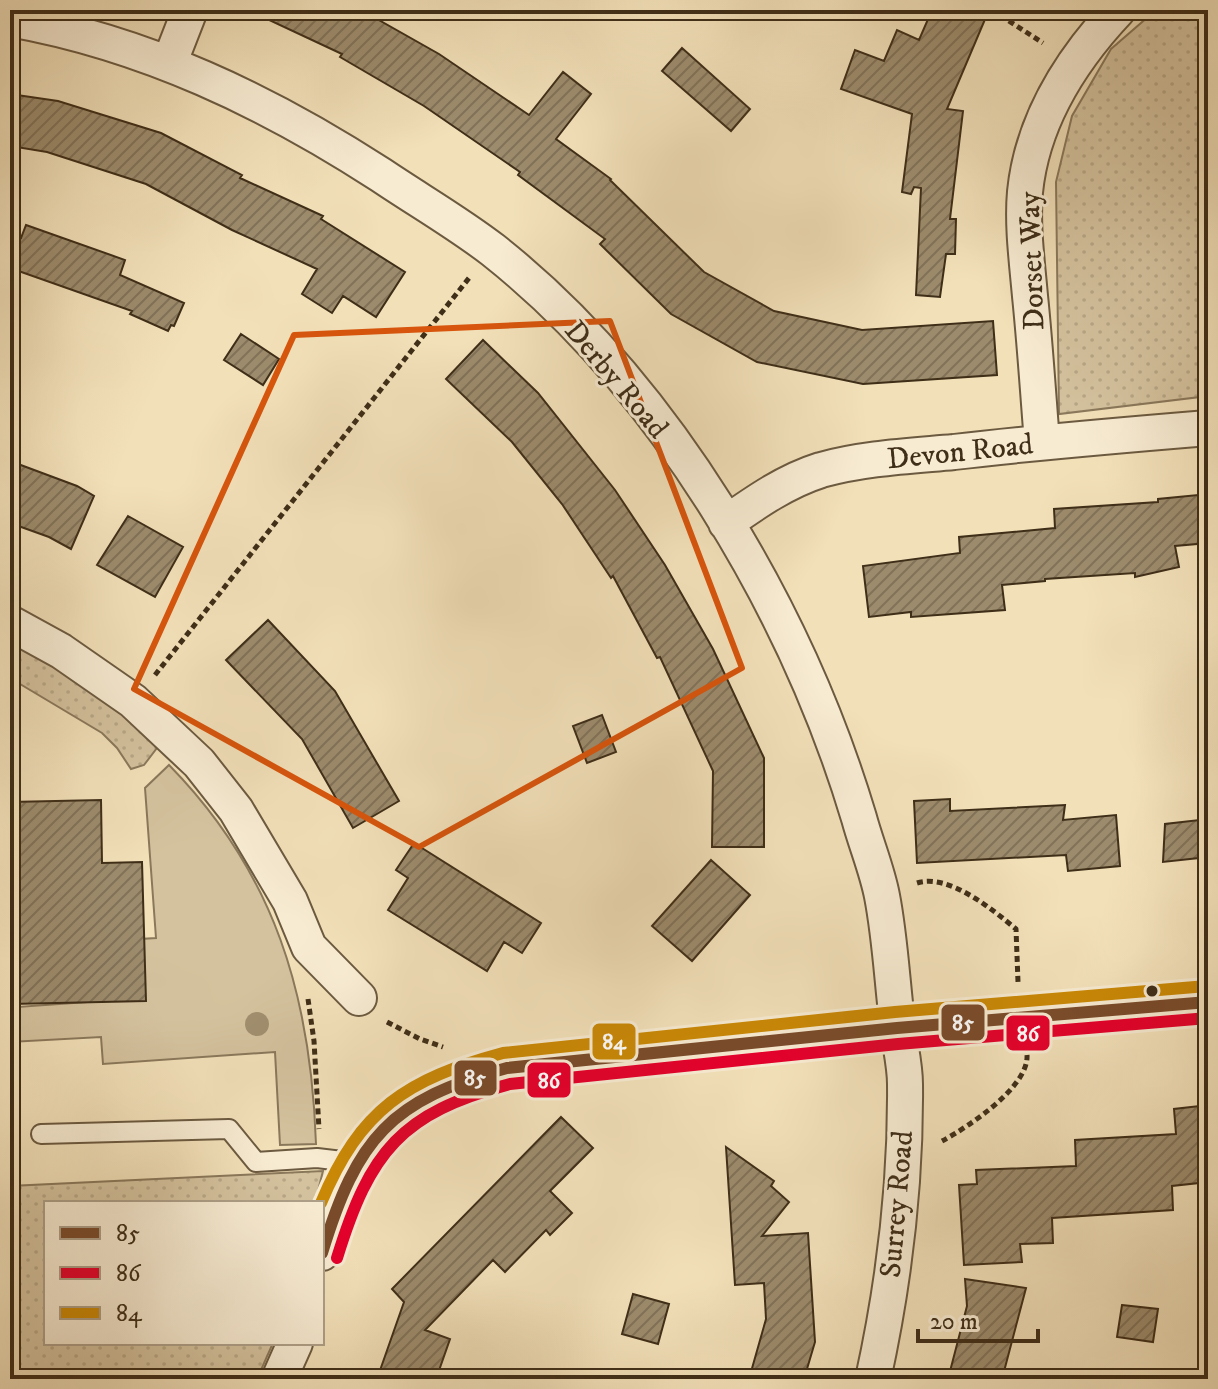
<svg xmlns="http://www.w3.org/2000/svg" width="1218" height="1389" viewBox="0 0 1218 1389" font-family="'IM FELL DW Pica',serif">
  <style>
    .grass { fill: #d4c29e; stroke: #8a785b; stroke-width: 2 }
    .park { fill: url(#park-dots); stroke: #8a785b; stroke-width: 2 }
    .building { fill: url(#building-hatch); stroke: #3f2e18; stroke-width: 2 }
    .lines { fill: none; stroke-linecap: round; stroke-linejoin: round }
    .lane-casing { stroke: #6c5a40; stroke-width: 22 }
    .street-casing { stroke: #6c5a40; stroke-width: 38 }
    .path { stroke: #3f2e18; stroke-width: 5; stroke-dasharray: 6 4; stroke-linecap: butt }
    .lane { stroke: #f7ebd2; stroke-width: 18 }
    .street { stroke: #f7ebd2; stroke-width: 34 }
    .bus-1-casing { stroke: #f7ebd2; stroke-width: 18 }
    .bus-2-casing { stroke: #f7ebd2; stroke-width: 18 }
    .bus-3-casing { stroke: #f7ebd2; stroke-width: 18 }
    .bus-1 { stroke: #7a4b2a; stroke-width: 12 }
    .bus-2 { stroke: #e4002b; stroke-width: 12 }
    .bus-3 { stroke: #c98806; stroke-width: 12 }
    .tree { fill: #a08f6f }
    .marked { fill: none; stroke: #d7550d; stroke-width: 6; stroke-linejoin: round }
    .bus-dot { fill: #3f2e18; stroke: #f7ebd2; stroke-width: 3 }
    .labels { text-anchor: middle; stroke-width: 6; stroke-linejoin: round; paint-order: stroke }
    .street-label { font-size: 30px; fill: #3f2e18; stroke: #f7ebd2 }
    .line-badge { stroke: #f7ebd2; stroke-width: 3 }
    .badge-label { font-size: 22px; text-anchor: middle; font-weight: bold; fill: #fff }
  </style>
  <defs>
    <pattern id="park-dots" width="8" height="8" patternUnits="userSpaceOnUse" patternTransform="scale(2)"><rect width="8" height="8" fill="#d4c29e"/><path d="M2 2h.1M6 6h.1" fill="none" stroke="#b7a787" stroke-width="1.8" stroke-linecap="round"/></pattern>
    <pattern id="building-hatch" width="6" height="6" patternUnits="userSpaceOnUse" patternTransform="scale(2)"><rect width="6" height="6" fill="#9c8b6c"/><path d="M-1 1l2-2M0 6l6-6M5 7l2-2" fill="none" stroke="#817258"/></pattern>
  </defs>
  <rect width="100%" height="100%" fill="#f2e0b9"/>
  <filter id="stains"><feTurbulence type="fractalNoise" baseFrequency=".0025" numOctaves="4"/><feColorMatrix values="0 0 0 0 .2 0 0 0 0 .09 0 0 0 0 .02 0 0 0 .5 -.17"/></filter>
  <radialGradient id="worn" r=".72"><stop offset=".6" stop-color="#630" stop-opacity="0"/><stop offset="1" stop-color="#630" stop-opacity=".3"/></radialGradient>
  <!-- grass -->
  <path class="grass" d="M169,765C275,873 311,996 316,1144L280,1145L275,1052L103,1064L101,1037L10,1042V956H14L18,1007L143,998L140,939L156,938L145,788Z"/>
  <!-- park -->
  <path class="park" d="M1156,10H1208V396L1059,414L1056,182L1072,116L1111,49Z
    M10,640L74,675L160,744L144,765L131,769L117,748L102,733L10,678Z
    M323,1171L315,1203H46V1343H273L257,1379H10V1186Z"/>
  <!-- building -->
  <path class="building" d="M248,10H361L439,54L529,115L563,72L591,94L556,139L611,179L610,180L704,272L774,311L862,330L993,321L997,375L863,384L757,362L671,314L600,244L605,239L518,175L520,172L424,106L340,57L342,54Z
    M932,10H969L986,17L947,109L963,111L950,219H956L955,254H946L940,297L916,295L921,188L914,187L911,194L902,192L912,114L841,89L855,50L884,61L897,30L919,40Z
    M682,48L750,109L731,131L662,71Z
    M10,94L58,101L161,133L242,175L240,178L323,216L321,219L405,272L376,317L343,296L332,313L302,294L317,269L232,230L146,184L47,152L10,146Z
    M26,225L125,260L120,275L184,303L174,326L171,325L168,331L130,314L132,311L10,268V235L21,238Z
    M241,334L279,359L263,385L224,360Z
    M483,340L538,393L615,490L665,565L713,649L764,758V847H712L713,771L660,657L657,658L613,576L611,578L562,504L512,442L446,379Z
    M10,461L77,486L94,496L71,549L49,537L10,523Z
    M1208,494V543L1175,546L1179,567L1135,577V573L1045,579V581L1002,585L1005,610L911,617V612L869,617L863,566L960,553L959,537L1055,528L1054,509L1158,502V499Z
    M128,516L183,547L155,597L97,565Z
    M268,620L335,691L399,801L353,828L302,739L226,660Z
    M602,715L616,752L587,763L573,726Z
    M950,799V811L1065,805L1063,820L1116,815L1120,866L1068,871L1066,855L917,863L914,801Z
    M101,800L102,863L142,862L146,1001L12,1004L10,802Z
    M1208,819V857L1163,862L1165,824Z
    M414,843L541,923L522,953L504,942L487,971L388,910L408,878L396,870Z
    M711,860L750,895L692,961L652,926Z
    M1208,1105V1182L1172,1186L1173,1210L1052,1218L1053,1243L1020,1244L1022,1262L964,1265L959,1185L977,1184L976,1170L1076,1166L1075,1140L1176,1134L1174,1109Z
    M561,1117L593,1148L550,1191L572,1213L550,1235L546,1230L505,1272L493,1260L425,1330L450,1339L436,1379H377L404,1302L392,1289Z
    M726,1147L774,1181L771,1186L789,1202L762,1236L808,1233L815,1342L804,1379H749L766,1319L764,1283L735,1285Z
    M965,1279L1026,1288L1002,1379H948L967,1306Z
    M633,1294L669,1304L658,1344L622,1334Z
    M1122,1305L1158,1309L1153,1342L1117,1337Z"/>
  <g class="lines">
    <!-- lane casing -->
    <g class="lane-casing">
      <path id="lane" d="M41,1134L229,1129L256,1162L317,1158L359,1163"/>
    </g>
    <!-- street casing -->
    <g class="street-casing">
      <path id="street" d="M10,19C145,43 267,101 381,175C418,200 458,223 493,250C665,386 797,611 859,818C866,844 877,870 882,896C890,937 892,980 897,1021C899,1042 905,1063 905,1084C906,1182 894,1283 873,1379
        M169,64L190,10
        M1042,442C1038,393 1035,344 1030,296C1027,262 1022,225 1025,192C1032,122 1071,60 1118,10
        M726,523C756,502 786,481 821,470C864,458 910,456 954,452C1038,442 1123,435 1208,428
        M10,623L61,651L133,701L199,763L236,810L290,901L309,947L359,998
        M322,1253C351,1143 395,1093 507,1068L897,1028L1208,1002
        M279,1379L295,1343"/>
    </g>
    <!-- path -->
    <path class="path" d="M992,10L1043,43
      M155,675L469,278
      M917,883C949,873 993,910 1016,929L1018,982
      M308,999L314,1041L319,1129
      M387,1022L420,1039L443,1047
      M942,1141C968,1127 1029,1087 1027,1055"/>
    <!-- lane -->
    <use href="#lane" class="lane"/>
    <!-- street -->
    <use href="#street" class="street"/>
    <!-- bus-1 casing -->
    <g class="bus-1-casing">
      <path id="bus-1" d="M322,1253C357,1138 390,1100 507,1068L897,1028L1208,1002"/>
    </g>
    <!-- bus-2 casing -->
    <g class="bus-2-casing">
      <path id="bus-2" d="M337,1258C370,1151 401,1113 510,1084L898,1044L1208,1018"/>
    </g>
    <!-- bus-3 casing -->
    <g class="bus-3-casing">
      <path id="bus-3" d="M321,1203C360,1109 407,1079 503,1053L895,1012L1207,986"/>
    </g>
    <!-- bus-1 -->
    <use href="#bus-1" class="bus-1"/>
    <!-- bus-2 -->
    <use href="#bus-2" class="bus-2"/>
    <!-- bus-3 -->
    <use href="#bus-3" class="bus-3"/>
  </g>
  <!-- trees -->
  <circle class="tree" cx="257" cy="1024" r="12"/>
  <!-- marked area -->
  <path class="marked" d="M610,321L742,668L419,847L134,689L294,335Z"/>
  <!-- markers -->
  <circle class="bus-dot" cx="1152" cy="991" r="7"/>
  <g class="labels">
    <!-- street labels -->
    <g class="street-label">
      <text transform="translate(1031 261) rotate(-92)" y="10">Dorset Way</text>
      <text transform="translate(617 379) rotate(50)" y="10">Derby Road</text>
      <text transform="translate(960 451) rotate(-6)" y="10">Devon Road</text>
      <text transform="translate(896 1204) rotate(-85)" y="10">Surrey Road</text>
    </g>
  </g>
  <g class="line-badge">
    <rect x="940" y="1003" width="46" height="39" rx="8" fill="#7a4b2a"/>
    <rect x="1005" y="1014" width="46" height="38" rx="8" fill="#e4002b"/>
    <rect x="591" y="1022" width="46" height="39" rx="8" fill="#c98806"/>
    <rect x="453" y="1059" width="45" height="38" rx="8" fill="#7a4b2a"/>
    <rect x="526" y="1061" width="46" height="38" rx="8" fill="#e4002b"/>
  </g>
  <g class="badge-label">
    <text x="963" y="1030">85</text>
    <text x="1028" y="1041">86</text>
    <text x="614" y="1049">84</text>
    <text x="475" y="1085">85</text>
    <text x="549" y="1088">86</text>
  </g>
  <!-- margin -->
  <rect width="1218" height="1389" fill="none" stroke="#f2e0b9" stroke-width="40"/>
  <rect x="12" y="12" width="1194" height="1365" fill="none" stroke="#3f2e18" stroke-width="4"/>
  <rect x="20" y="20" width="1178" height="1349" fill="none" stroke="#3f2e18" stroke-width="2"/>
  <!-- legend -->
  <rect x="44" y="1201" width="280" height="144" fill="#f7ebd2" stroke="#ad9f88" stroke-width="2"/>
  <rect x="60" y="1227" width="40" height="12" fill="#7a4b2a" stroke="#ad9f88" stroke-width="2"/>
  <text x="116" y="1241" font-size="24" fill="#3f2e18">85</text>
  <rect x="60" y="1267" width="40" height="12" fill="#e4002b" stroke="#ad9f88" stroke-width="2"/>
  <text x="116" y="1281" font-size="24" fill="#3f2e18">86</text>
  <rect x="60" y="1307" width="40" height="12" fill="#c98806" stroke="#ad9f88" stroke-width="2"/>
  <text x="116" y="1321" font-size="24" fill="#3f2e18">84</text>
  <!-- scale -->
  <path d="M918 1329v12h120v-12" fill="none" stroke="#3f2e18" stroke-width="4"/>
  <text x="930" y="1329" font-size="24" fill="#3f2e18" stroke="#f7ebd2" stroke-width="6" paint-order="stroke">20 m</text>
  <rect width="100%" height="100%" filter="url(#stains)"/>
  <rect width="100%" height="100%" fill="url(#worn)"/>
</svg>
